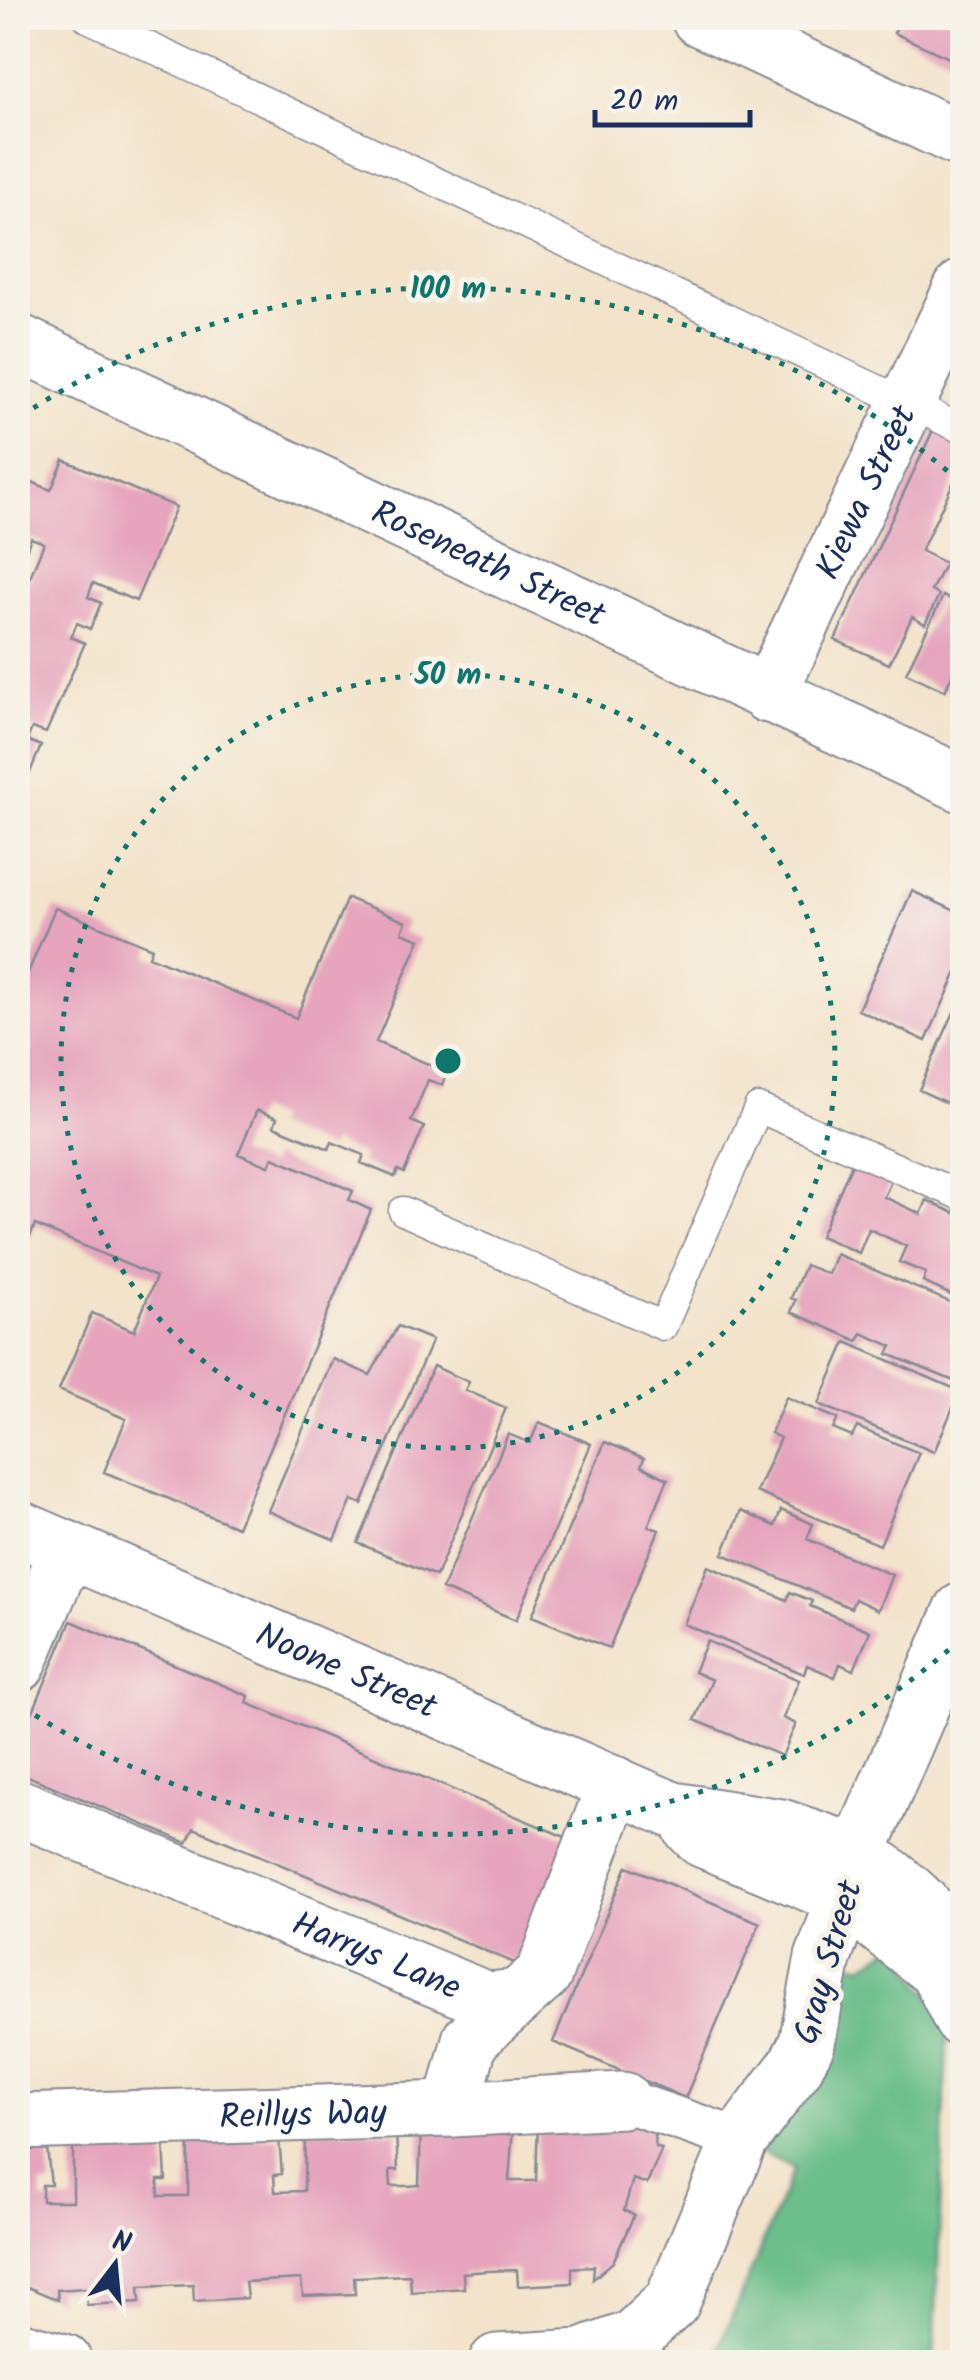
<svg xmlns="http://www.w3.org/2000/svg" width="980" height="2380" viewBox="0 0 980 2380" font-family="Kalam,sans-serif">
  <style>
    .forest { fill: #6cbe8a; stroke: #447674; stroke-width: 2.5 }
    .building { fill: #e6a5bd }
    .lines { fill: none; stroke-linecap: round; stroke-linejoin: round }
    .service-casing { stroke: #878994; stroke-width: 31 }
    .pedestrian-casing { stroke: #878994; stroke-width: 46 }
    .minor-casing { stroke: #878994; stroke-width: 59 }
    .tertiary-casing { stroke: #878994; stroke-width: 59 }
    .service { stroke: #fff; stroke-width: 28 }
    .pedestrian { stroke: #fff; stroke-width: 42 }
    .minor { stroke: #fff; stroke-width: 55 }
    .tertiary { stroke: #fff; stroke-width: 55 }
    .ring { fill: none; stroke: #0f766e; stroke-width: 5; stroke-dasharray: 5 10 }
    .labels { text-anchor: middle; stroke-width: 10; stroke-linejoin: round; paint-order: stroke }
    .street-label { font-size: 35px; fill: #1b2f5e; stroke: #f7f3e8 }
    .centre { fill: #0f766e; stroke: #f7f3e8; stroke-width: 5 }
    .ring-label { font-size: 30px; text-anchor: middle; font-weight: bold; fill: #0f766e; stroke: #f7f3e8; stroke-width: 10; stroke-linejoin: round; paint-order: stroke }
  </style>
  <rect width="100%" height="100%" fill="#f7f3e8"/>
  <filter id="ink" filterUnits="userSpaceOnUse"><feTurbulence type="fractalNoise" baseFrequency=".01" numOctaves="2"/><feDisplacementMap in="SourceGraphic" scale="20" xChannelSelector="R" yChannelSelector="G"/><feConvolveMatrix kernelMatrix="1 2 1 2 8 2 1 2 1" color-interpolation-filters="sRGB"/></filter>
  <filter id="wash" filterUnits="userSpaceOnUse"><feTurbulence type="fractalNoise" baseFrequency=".0048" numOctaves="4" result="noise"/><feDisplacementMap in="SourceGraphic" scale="40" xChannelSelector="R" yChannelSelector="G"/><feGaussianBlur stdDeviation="2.25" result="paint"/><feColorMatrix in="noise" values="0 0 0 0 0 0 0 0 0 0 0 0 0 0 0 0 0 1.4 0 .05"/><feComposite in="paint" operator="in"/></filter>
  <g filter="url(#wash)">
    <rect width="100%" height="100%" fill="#f3e3ca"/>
    <!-- forest -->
    <path class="forest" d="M894,1945L948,2021L934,2362H713L794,2168L760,2152L838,1960L863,1966Z"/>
    <g id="blocks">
      <!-- building -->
      <path class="building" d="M902,18H962V64L894,33Z
        M935,426L962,438V464L921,551L945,563L931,591L939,595L925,624L912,617L889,664L835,640Z
        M64,460L176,507L136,601L93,583L88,597L101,603L90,629L77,623L71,637L85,643L46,733L32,728L27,740L41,746L18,801V606L44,543L31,538L18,570V476L51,490Z
        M962,575V680L952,675L945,691L906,673L943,596L951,600Z
        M912,891L962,914V961L926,1041L858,1010Z
        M347,898L406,922L402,932L420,939L376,1042L447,1072L442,1085L428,1080L411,1121L424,1127L404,1173L398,1170L395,1177L361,1163L364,1155L332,1142L329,1149L274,1126L277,1118L257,1110L238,1154L269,1166L273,1157L353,1191L349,1200L371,1210L237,1527L104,1472L126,1419L59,1390L92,1313L134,1331L156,1277L35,1225L18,1265V997L55,908L152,948L149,956L296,1018Z
        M962,1004V1110L919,1090L954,1012L958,1014Z
        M855,1157L894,1175L884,1197L921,1214L927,1200L954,1213L958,1204L962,1206V1300L923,1282L926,1273L899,1262L906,1246L869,1229L859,1253L820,1236Z
        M836,1254L962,1307V1330L955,1347L962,1349V1362L954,1381L888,1354L892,1346L862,1333L858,1341L791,1312L796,1300L791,1298L805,1265L828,1274Z
        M398,1326L432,1340L362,1504L352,1500L335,1540L268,1511L333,1359L370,1375Z
        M846,1342L960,1391L934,1452L819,1404Z
        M433,1366L469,1382L465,1390L506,1408L436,1576L358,1543Z
        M786,1397L838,1419L833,1429L852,1437L857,1427L919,1453L880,1545L756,1492L780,1438L771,1433Z
        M539,1422L591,1444L516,1620L442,1589L508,1434L530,1443Z
        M605,1442L644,1458L641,1466L668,1479L648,1526L659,1530L609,1648L532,1616Z
        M781,1510L813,1524L807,1539L892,1575L878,1610L855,1599L851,1608L723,1554L741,1511L775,1526Z
        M708,1566L787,1600L790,1592L812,1601L810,1606L870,1631L854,1670L840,1664L835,1677L807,1665L804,1674L684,1624Z
        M71,1621L249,1696L247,1703L572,1840L519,1965L194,1828L187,1843L18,1772V1747Z
        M707,1641L799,1680L783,1718L796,1724L782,1756L695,1720L712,1680L694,1672Z
        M627,1866L760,1923L685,2098L553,2042Z
        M538,2120L652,2122L656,2148L662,2149L647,2184L633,2179L624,2210L634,2215L613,2262L593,2279L594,2266L572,2268V2283L518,2286L517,2270L487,2271L463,2273L464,2288L411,2292L410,2275L354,2277L355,2294L303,2296L301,2279L245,2282L247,2298L194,2301L193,2285L139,2287L140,2302L87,2305L85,2288L57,2290L58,2300L18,2283V2142L47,2148L51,2185H42V2201H73V2140L164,2143L166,2180H158L159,2196H188L189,2136L279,2138L282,2174L274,2175L275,2192L304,2191L305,2129L396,2132L398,2170H390L391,2186H407L419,2185L421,2125L513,2128L509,2181H536Z"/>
    </g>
  </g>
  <g filter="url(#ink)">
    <use href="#blocks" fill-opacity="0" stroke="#878994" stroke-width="2.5"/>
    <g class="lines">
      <!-- service casing -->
      <g class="service-casing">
        <path id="service" d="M88,18L962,429
          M403,1211L663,1326L758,1108L962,1196"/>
      </g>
      <!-- pedestrian casing -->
      <g class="pedestrian-casing">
        <path id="pedestrian" d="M623,2100L740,2140"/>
      </g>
      <!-- minor casing -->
      <g class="minor-casing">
        <g id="minor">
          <path d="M699,18L962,140"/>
          <path id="s1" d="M768,695L962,288"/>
          <path id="s2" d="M18,1528L673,1810L781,1827L858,1853"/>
          <path d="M18,1664L67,1549"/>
          <path id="s3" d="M18,1807L487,2000L518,1997L544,1974L615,1784"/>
          <path d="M452,2109L623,2100"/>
          <path id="s4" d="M18,2122L452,2109L470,2040L518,1997"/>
          <path d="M18,2349L64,2362"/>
          <path d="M497,2362L581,2357L633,2338L672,2302L740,2140L795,2067L807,2043L823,1958L845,1898L702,1839L691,1828"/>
        </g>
      </g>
      <!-- tertiary casing -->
      <g class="tertiary-casing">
        <g id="tertiary">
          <path id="s5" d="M18,342L962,784"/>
          <path d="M962,1611L858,1853L845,1898L938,1972L962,2020"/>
          <path d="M858,1853C900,1881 937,1912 962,1956"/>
        </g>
      </g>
      <!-- service -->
      <use href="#service" class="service"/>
      <!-- pedestrian -->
      <use href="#pedestrian" class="pedestrian"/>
      <!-- minor -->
      <use href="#minor" class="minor"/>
      <!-- tertiary -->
      <use href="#tertiary" class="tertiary"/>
    </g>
  </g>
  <!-- distance rings -->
  <g class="ring">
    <circle cx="448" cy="1061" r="387"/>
    <path d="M960 1640A773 773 0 0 1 21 1706M21 416A773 773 0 0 1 960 482"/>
  </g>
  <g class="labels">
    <!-- street labels -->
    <g class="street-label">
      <text dy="12" stroke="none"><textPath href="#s1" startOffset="225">Kiewa Street</textPath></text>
      <text dy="12" stroke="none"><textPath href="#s5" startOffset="520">Roseneath Street</textPath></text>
      <text dy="12" stroke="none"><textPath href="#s2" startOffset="358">Noone Street</textPath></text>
      <text dy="12" stroke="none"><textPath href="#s3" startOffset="388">Harrys Lane</textPath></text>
      <text transform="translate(827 1962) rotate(-74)" y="12">Gray Street</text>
      <text dy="12" stroke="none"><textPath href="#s4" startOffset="285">Reillys Way</textPath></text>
    </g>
  </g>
  <circle cx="448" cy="1061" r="15" class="centre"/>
  <g class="ring-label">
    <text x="448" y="298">100 m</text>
    <text x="448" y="684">50 m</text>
  </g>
  <!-- margin -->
  <rect width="980" height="2380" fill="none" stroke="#f7f3e8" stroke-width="60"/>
  <!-- north arrow -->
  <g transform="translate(115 2265) rotate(16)" stroke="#f7f3e8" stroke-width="8" paint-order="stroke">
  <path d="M0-8L18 38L0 25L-18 38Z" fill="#1b2f5e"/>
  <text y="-15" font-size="28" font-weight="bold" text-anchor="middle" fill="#1b2f5e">N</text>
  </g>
  <!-- scale -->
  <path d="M595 110v15h155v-15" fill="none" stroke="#1b2f5e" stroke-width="5"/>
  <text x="610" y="110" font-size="30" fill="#1b2f5e" stroke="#f7f3e8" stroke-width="8" paint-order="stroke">20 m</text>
</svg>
